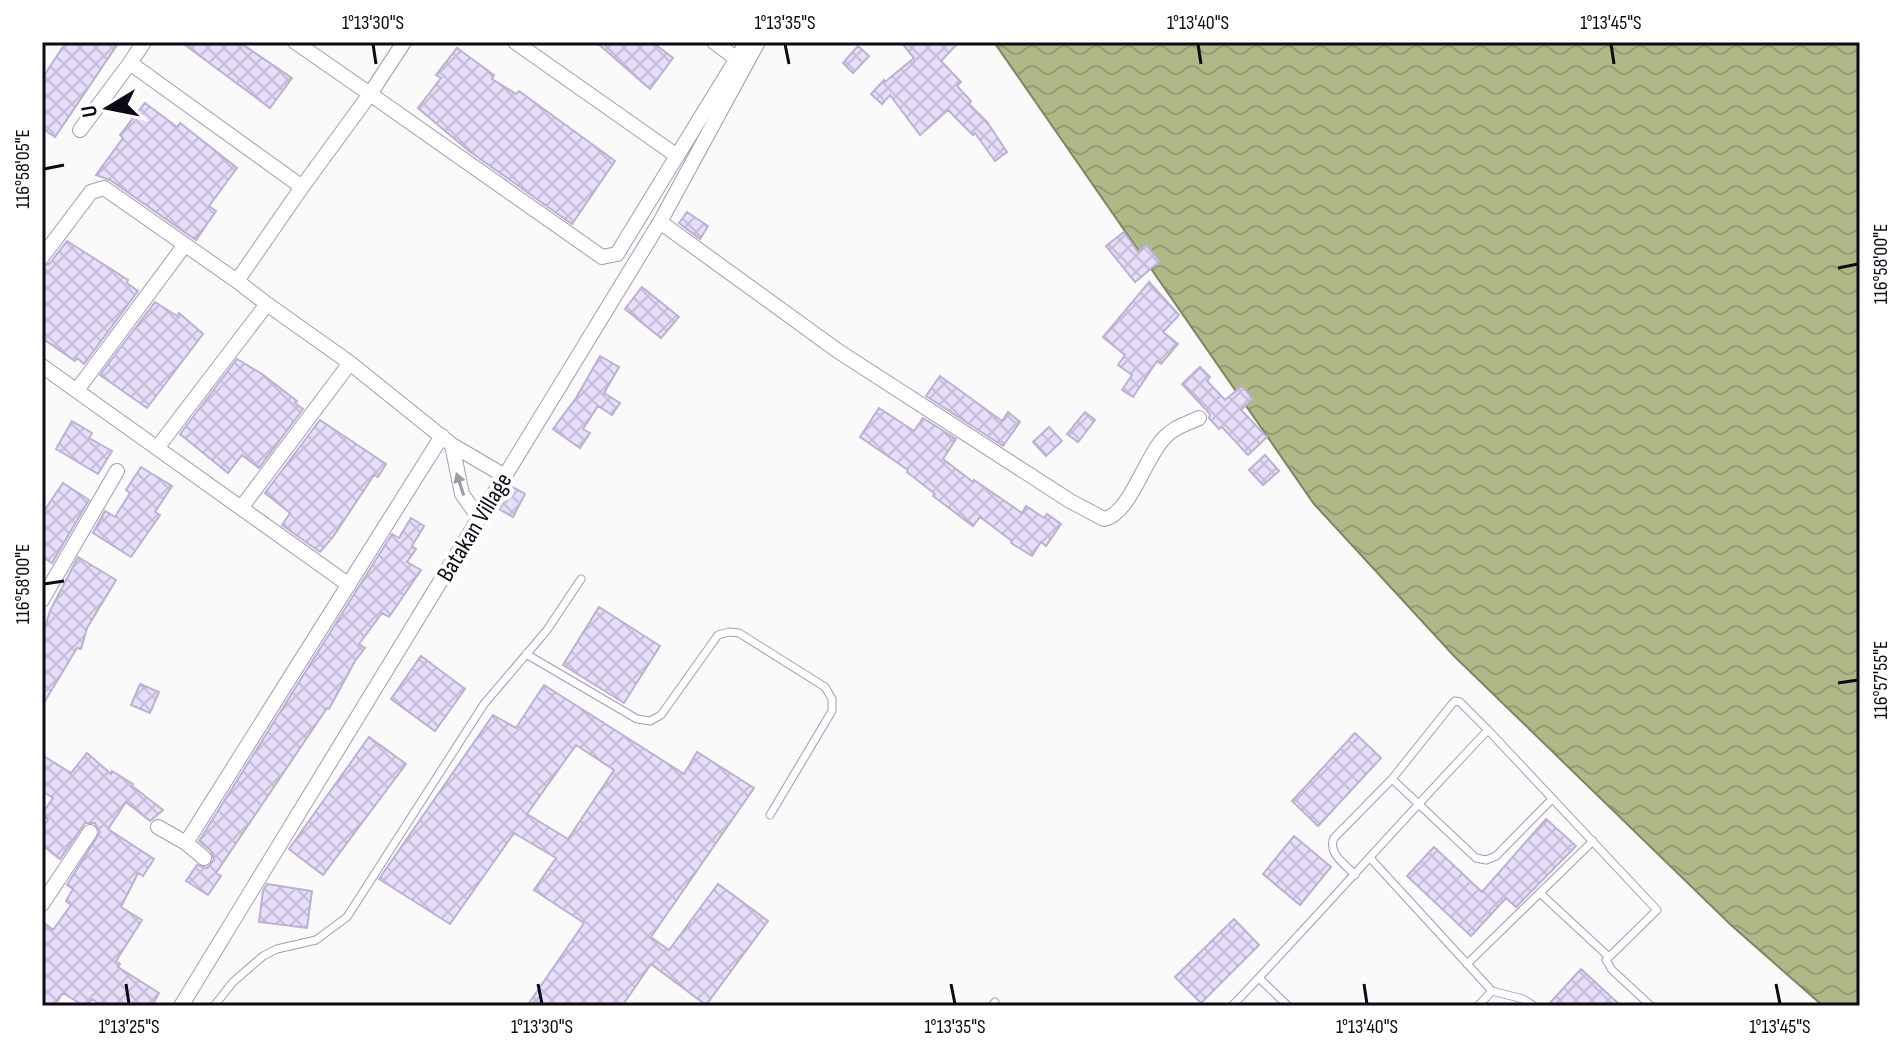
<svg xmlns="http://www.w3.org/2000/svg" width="1902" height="1048" viewBox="0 0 1902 1048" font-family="'Sofia Sans Condensed',sans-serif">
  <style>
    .water { fill: url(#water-waves); stroke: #7f8465; stroke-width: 2 }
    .building { fill: url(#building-cross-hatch); stroke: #bbb1d3; stroke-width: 2; fill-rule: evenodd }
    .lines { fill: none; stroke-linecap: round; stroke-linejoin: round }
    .lane-casing { stroke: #a499ba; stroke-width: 9 }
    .street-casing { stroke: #a499ba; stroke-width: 16 }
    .lane { stroke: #fff; stroke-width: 7 }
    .street { stroke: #fff; stroke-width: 14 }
    .oneway { fill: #9f9da1 }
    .ticks { fill: none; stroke: #0e0a15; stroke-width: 3 }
    .labels { text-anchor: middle; stroke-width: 8; stroke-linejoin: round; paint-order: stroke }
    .street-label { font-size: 24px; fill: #0e0a15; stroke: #fff }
    .neatline { fill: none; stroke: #0e0a15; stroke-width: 3 }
    .ticks-label { font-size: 20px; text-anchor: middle; fill: #0e0a15 }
  </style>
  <defs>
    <pattern id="water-waves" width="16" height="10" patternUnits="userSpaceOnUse" patternTransform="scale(2)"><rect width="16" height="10" fill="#afb887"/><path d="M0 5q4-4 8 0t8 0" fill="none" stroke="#959d74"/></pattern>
    <pattern id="building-cross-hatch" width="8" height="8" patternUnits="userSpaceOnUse" patternTransform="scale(2)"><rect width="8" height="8" fill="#e6defa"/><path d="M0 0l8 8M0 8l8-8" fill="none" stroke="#c4bdd5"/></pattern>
  </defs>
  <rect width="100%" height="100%" fill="#fafafa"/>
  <!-- water -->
  <path class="water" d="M994,42H1860V1006H1823L1731,925L1454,656L1314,504Z"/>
  <!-- building -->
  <path class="building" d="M66,42H119L55,137L42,128V79Z
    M181,42H239L292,78L270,108Z
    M596,42H652L673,58L650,89Z
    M901,42H959L941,61L961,82L957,86L971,101L969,104L987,122L1007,152L995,161L975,133L973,135L948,110L920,135L890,95L882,104L871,94L884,80L885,82L914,58Z
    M858,46L869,56L853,73L843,63Z
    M457,48L494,75L492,79L516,94L519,91L615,161L572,224L469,151L418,108L441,78L436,75Z
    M145,103L177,127L180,123L237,168L209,206L216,211L196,240L110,180L96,175L123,138L120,135Z
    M687,212L708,226L700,239L679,223Z
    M1124,232L1138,252L1146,245L1160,261L1135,282L1106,246Z
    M67,241L128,280L127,283L138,291L84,364L77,358L75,361L42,338V267L50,263Z
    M1149,282L1179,315L1163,332L1178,344L1161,364L1157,361L1133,397L1122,390L1132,375L1118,365L1125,355L1103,337Z
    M642,287L679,317L661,338L625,309Z
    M155,302L177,316L179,313L203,334L147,408L100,375Z
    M600,356L619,367L604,393L620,403L612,415L598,406L583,429L590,433L580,448L553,429L576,398Z
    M237,359L262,374L297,401L295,403L303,409L259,468L242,455L228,473L180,434Z
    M1200,367L1210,377L1207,381L1225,400L1242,386L1253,399L1241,410L1267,437L1248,455L1222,427L1219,429L1209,418L1210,414L1182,384Z
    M940,376L1002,421L1008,412L1020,422L1003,446L926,396Z
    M879,408L914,431L923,418L956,439L943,459L973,482L974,480L1022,513L1026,506L1044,518L1047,514L1061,524L1046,546L1041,542L1032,556L1011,543L1012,541L980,517L973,526L933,496L935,494L907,472L908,470L860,437Z
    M1085,412L1095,420L1078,442L1067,434Z
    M320,420L386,464L378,477L374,475L333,537L320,552L282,525L290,513L265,493Z
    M72,421L92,433L89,438L112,451L98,474L56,449Z
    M1049,427L1062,441L1046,456L1033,442Z
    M1265,455L1279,471L1263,485L1249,470Z
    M141,467L172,486L155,512L160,515L131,557L93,533L105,511L115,517L130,493L126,490Z
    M63,483L89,500L52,563L42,557V514Z
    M511,486L525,494L513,517L497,508Z
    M411,518L424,526L412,546L416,549L407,562L421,570L389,617L382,613L359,644L365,648L355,661L329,709L327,708L216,873L221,876L208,895L186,881L197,865L207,868L214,860L211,851L199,841L392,534L399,538Z
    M78,557L116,580L87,628L81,649L77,648L42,706V637L50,611Z
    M599,607L660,646L624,703L563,665Z
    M421,656L465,689L435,731L391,699Z
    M140,684L159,692L150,713L131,705Z
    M544,685L684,774L697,752L754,788L651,937L669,950L718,884L768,921L706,1005L651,964L622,1006H527L584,923L534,890L556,858L514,833L450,924L379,879L493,715L516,728ZM576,745L614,770L568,839L527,814Z
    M1355,733L1381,758L1318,826L1292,801Z
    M369,737L406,764L323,875L289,849Z
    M87,753L111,774L112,771L133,784L132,786L163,810L150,821L126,802L108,829L154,859L143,876L138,873L121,907L142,920L116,961L120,964L118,967L159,993L152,1006H103L92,999L87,1006H84L63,993L54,1006H42V921L53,930L71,905L66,901L73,889L67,885L100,832L95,823H85L60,859L42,845V829L48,820L42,814L53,798L42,791V755L71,773Z
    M1546,819L1576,846L1516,907L1506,898L1471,936L1407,876L1434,847L1482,892Z
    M1294,836L1331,867L1300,905L1263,874Z
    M267,884L312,891L307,928L259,922L263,891Z
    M1234,919L1259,945L1201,1003L1175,977Z
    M1581,969L1621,1006H1547Z"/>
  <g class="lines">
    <!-- lane casing -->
    <g class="lane-casing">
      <path id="lane" d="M526,654L637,719L650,721L661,715L718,635L729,632L739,633L825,687L832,699V711L770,815
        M1488,730L1657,910L1606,960L1612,970L1651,1006
        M1392,779L1476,858L1486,860L1496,856L1552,799
        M1371,859L1492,991L1478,1006
        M1541,894L1609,957
        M1467,964L1593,841
        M1259,978L1288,1006
        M1492,991L1523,999L1534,1006
        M214,1006L233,982L263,956L277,949L316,940L347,917L484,704L547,630L581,579
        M992,1006L995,1002
        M1232,1006C1319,915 1401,821 1488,730L1460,702L1455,701L1452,704L1392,779L1334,838C1327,853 1345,864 1355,875"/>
    </g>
    <!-- street casing -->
    <g class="street-casing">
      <path id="street" d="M144,42L130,63L302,187L370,94L602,257L617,254L677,156
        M295,42L370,94L404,42
        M515,42L677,156L747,42
        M714,42L737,59
        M80,130L130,63
        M660,222L838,351L1070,501L1104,519C1130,515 1146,454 1166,436C1176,426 1187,424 1199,418
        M42,257L91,192L104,188L237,281L302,187
        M267,304L350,363L452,445L505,476
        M42,366L349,585
        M77,390L184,246
        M452,445L462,494L479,518
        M157,448L267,304L237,281
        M241,508L350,363
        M42,600L117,471
        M158,827L186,843L442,436
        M186,843L204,858
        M42,904L90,832
        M181,1006L660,222L758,42"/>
    </g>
    <!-- lane -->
    <use href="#lane" class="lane"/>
    <!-- street -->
    <use href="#street" class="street"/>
  </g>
  <!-- one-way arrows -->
  <defs><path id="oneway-solid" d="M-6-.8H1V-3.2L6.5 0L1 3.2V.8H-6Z" transform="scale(2)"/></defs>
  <use class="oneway" href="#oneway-solid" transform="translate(460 484) rotate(-108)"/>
  <!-- ticks -->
  <path class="ticks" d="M373,44L376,64M785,44L789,64M1198,44L1201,64M1611,44L1614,64M44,169L64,165M1838,268L1858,264M44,584L64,581M1838,683L1858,680M126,984L129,1004M538,984L542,1004M951,984L955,1004M1364,984L1367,1004M1776,984L1780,1004"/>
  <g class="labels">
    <!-- street labels -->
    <g class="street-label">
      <text transform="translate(474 527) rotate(-59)" y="8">Batakan Village</text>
    </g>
  </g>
  <!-- border -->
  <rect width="1902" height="1048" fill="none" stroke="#ffffff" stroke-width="88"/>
  <!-- north arrow -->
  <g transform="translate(108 108) rotate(260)" stroke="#ffffff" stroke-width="6" paint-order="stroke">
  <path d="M0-6L14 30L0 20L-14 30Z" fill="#0e0a15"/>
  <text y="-12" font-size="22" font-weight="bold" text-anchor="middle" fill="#0e0a15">U</text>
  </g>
  <rect x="44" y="44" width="1814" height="960" class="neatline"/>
  <g class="ticks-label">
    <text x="373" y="29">1°13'30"S</text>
    <text x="785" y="29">1°13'35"S</text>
    <text x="1198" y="29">1°13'40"S</text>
    <text x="1611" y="29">1°13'45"S</text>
    <text transform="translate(22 169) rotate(-90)" y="7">116°58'05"E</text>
    <text transform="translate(1880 264) rotate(-90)" y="7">116°58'00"E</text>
    <text transform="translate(22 584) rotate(-90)" y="7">116°58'00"E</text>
    <text transform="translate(1880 680) rotate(-90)" y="7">116°57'55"E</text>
    <text x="129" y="1033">1°13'25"S</text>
    <text x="542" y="1033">1°13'30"S</text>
    <text x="955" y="1033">1°13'35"S</text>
    <text x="1367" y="1033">1°13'40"S</text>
    <text x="1780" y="1033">1°13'45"S</text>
  </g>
</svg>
